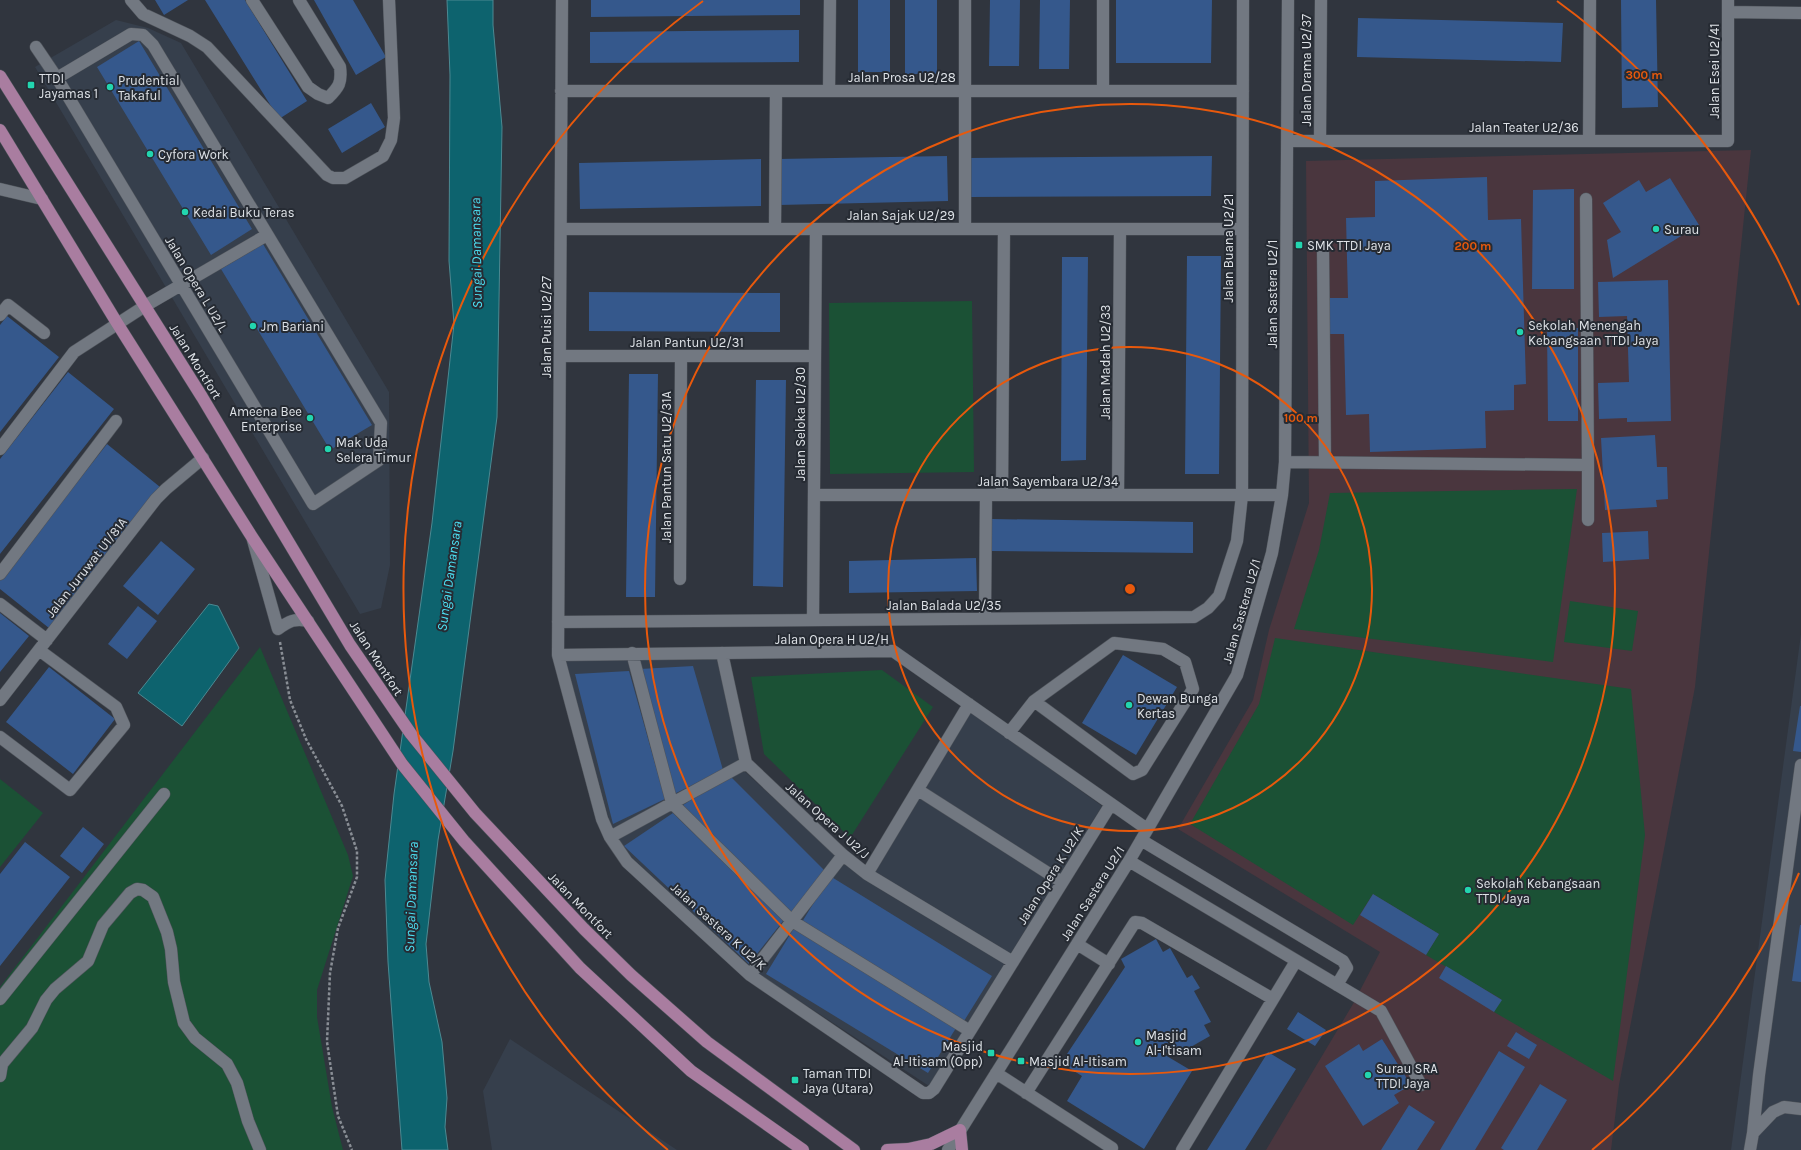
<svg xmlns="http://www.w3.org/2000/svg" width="1801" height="1150" viewBox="0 0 1801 1150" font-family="Karla,sans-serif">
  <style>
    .built { fill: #363f4c }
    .education { fill: #4a363e }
    .green { fill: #1b5135 }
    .water { fill: #0d636e; stroke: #4c8992 }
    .building { fill: #35588c }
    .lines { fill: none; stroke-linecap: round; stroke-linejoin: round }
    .minor-casing { stroke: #4f545b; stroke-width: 13 }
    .major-casing { stroke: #4f545b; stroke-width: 13 }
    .path { stroke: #898e95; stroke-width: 2.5; stroke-dasharray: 3 2; stroke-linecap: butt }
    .minor { stroke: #727881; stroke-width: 12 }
    .major { stroke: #a97da0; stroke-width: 12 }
    .ring { fill: none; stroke: #e8590c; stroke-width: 2 }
    .poi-dot { fill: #22d5af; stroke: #262b33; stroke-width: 1.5 }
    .labels { text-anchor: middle; stroke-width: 4; stroke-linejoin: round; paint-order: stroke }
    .street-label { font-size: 13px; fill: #dee2e7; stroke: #262b33 }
    .poi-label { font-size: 13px; fill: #dee2e7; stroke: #262b33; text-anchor: start }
    .water-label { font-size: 14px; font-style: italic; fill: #4cdff2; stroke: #262b33 }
    .centre { fill: #e8590c; stroke: #262b33; stroke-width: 2 }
    .ring-label { font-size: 12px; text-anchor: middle; font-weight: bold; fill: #e8590c; stroke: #262b33; stroke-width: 4; stroke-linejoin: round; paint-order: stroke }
  </style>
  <rect width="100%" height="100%" fill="#30353e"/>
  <!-- built -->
  <path class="built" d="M116,20L148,28L181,43L389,392L390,565L381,608L360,614L35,67Z
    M1801,634V1150H1731Z
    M717,658L743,770L844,863L867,881L970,711L1102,806L929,1086L757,973L633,859L612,830L565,661Z
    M510,1039L677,1150H492L483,1091Z"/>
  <!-- education -->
  <path class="education" d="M1751,150L1695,687L1619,1085L1611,1150H1266L1353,1004L1380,952L1178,829L1253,700L1269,630L1309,503L1306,161Z"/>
  <!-- green -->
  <path class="green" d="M972,301L974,472L830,474L829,303Z
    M1577,489L1553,662L1294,629L1319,550L1330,493Z
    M1570,601L1638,611L1632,651L1564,642Z
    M1275,638L1631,689L1645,835L1613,1081L1494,1012L1501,999L1426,955L1439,934L1373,894L1353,925L1190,824L1259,704Z
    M260,647L348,855L353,876L317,990V1017L332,1107L343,1150H0V987Z
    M882,670L933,707L850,838L764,754L751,677Z
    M0,779L43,813L0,867Z"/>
  <!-- water -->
  <path class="water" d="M447,0H493V25L502,127L497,417L453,751L438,840L426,944L429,982L442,1042L447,1098L445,1127L448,1150H402L388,962L385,880L394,794L432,523L454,324L449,261L450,75Z
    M209,604L218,606L239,648L182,726L138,693Z"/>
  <!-- building -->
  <path class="building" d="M155,0H188L164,15Z
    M205,0H245L307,101L279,119Z
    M314,0H353L386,57L356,75Z
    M591,0H800V15L591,17Z
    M858,0H890V72H858Z
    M905,0H937V74H905Z
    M990,0H1020L1019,66H989Z
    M1040,0H1070L1069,69H1039Z
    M1116,0H1212L1211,63H1116Z
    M1621,0H1656L1658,107L1622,108Z
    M1358,18L1563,23L1561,62L1357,57Z
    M799,30V62L590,63V32Z
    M139,41L252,229L211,255L97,67Z
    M371,103L385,127L342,153L328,129Z
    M947,156L948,201L779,205L778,159Z
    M1212,156L1211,196L969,197V158Z
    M761,159V206L580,209L579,163Z
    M1487,177L1488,220L1521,219L1526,384L1514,385V410L1485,411L1486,448L1370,452L1369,414L1346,415L1344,334H1329L1328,298H1348L1346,218L1375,217V181Z
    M1670,178L1699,225L1613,278L1607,240L1621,232L1603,203L1639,180L1646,192Z
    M1574,189V289H1532L1533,190Z
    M263,244L372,425L330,450L221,269Z
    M1187,256H1221L1219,474H1185Z
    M1062,257H1088L1086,460L1061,461Z
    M1668,280L1671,421L1627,422V418L1599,419L1598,383L1629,382L1627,316L1599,317L1598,282Z
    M589,292L780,293V332L589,331Z
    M7,316L59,357L0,432V325Z
    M1547,328H1578V421H1548Z
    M68,372L114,409L0,554V459Z
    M629,374H658L655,597H626Z
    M756,380H786L783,587L753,586Z
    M1655,435L1657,467H1667L1668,499L1656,500L1657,507L1605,510L1601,438Z
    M107,444L160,487L49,628L0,589V580Z
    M992,519L1193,522V553L991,551Z
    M1648,531L1649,559L1603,562L1602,533Z
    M161,541L195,569L158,615L123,586Z
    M976,558L977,591L849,593V561Z
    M138,606L157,621L127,659L108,644Z
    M0,613L29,636L0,672Z
    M1123,655L1177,687L1136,755L1082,723Z
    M693,666L723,770L672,795L640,669Z
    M49,667L115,719L73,774L6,722Z
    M629,671L665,799L613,824L575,674Z
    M1800,706H1801V752L1793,751Z
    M729,775L825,871L792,913L680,807Z
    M673,813L783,921L749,964L624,846Z
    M83,827L104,844L82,873L60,856Z
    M25,842L70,877L0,966V874Z
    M830,876L992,976L964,1021L802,922Z
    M1373,894L1439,934L1426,955L1360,915Z
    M1800,925H1801V982L1792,981Z
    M794,928L956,1028L928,1073L766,974Z
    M1156,939L1163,952L1170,948L1187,978L1192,975L1200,988L1194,991L1211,1022L1204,1025L1210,1036L1175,1056L1170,1047L1165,1055L1192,1071L1144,1149L1067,1101L1082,1076L1061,1063L1125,967L1121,959Z
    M1446,966L1502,1000L1494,1012L1439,978Z
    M1298,1012L1326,1030L1315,1046L1287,1029Z
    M1516,1032L1537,1045L1529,1059L1507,1046Z
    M1382,1039L1411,1085L1394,1095L1399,1103L1363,1126L1325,1066L1359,1044L1363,1051Z
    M1499,1051L1525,1067L1475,1150H1440Z
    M1268,1052L1296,1069L1245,1150H1207Z
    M1540,1084L1567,1100L1537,1150H1504L1501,1148Z
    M1409,1105L1435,1122L1417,1150H1381Z"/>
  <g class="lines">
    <!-- minor casing -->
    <g class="minor-casing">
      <path id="minor" d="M131,0L143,14L190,36L207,47L327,175L333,178H345L383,156L391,140L394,118L389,0
        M252,0L308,87L318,94L328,98C339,87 342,83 340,67L299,0
        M562,0L558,655L602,819L610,837L627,862L750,975L923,1093H929L934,1089L1111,804
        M1728,12L1801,13
        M36,47L57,78L313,504L379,460L381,423L153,45L143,35L131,34L57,78
        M561,91H1243
        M829,91L830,0
        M1103,91V0
        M1287,141H1728V0
        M1320,141L1321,0
        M1589,141L1590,0
        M0,189L42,199
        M1586,199L1588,465
        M561,229H1241
        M775,229L776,91
        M965,229V0
        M1323,247L1325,461
        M0,315L8,305L44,333
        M560,356H815
        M0,449L74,352L145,306L267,235
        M1285,462L1588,465V520
        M814,495H1282
        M1002,495L1004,229
        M1118,495L1120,229
        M253,540L278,629C289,621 295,618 308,621
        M0,574L116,421
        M680,579L681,356
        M0,604L47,640
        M985,618L986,495
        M813,620L816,229
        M558,622L1194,617L1208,608L1219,596L1237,541L1242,495L1243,0
        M1114,643L1163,649L1185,662L1193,689L1142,770L1133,774L1034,701Z
        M632,653L672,803L792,921L970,1031
        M722,653L746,763L843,855L867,874L1013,962
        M558,655L893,651L1147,829
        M0,700L156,499L166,489L203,458
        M1009,733L1034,701
        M0,737L70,790L124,725L116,707L39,650
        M918,790L1062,882
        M610,837L746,763
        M1141,840L1343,961L1347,968L1337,985
        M1129,861L1381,1011L1421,1085
        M867,874L969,704
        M1077,944L1109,964
        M750,975L843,855
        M0,999L164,794
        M996,1073L1112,1148
        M0,1076L2,1064L32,1028L46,1000L55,989L88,961L103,925L130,893L137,889L143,890L153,897L167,932L171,949L174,982L184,1023L195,1038L227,1064L237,1083L248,1121L260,1150
        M1026,1093L1135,922L1142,923L1273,999
        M1753,1133L1759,1075L1801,765
        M948,1150L1129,861L1237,675L1272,553L1282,495L1285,462L1288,0
        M1182,1150L1296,961
        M1750,1150L1753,1133L1773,1112L1784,1107L1801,1109"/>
    </g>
    <!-- major casing -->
    <g class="major-casing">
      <path id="major" d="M0,76L202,397L350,645L411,734L475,813L584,929L631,975L707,1042L854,1150
        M0,130L117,323L252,537L402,764L464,841L580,968L691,1071L803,1150
        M887,1150L908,1149L931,1144L960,1130L962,1150"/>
    </g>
    <!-- path -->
    <path class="path" d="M280,642L290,700L306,739L342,806L357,851V877L338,928L330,973L327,1042L338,1116L352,1150"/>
    <!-- minor -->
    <use href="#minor" class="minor"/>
    <!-- major -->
    <use href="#major" class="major"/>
  </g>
  <!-- distance rings -->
  <g class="ring">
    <circle cx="1130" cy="589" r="242"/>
    <circle cx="1130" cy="589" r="485"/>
    <path d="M1799 873A727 727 0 0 1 1592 1150M668 1150A727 727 0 0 1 703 1M1557 1A727 727 0 0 1 1799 305"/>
  </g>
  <!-- markers -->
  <g class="poi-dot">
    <rect x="27" y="81" width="8" height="8" rx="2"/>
    <circle cx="110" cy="87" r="4"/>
    <circle cx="150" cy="154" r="4"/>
    <circle cx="185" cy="212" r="4"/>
    <circle cx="1656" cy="229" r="4"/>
    <rect x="1295" y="241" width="8" height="8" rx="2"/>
    <circle cx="253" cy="326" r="4"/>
    <circle cx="1520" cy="332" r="4"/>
    <circle cx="310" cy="418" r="4"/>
    <circle cx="328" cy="449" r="4"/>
    <circle cx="1129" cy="705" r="4"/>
    <circle cx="1468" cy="890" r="4"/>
    <circle cx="1138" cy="1042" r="4"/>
    <rect x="987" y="1049" width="8" height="8" rx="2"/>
    <rect x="1017" y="1057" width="8" height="8" rx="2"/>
    <circle cx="1368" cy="1075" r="4"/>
    <rect x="791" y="1076" width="8" height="8" rx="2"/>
  </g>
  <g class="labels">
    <!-- street labels -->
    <g class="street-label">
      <text transform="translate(1306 70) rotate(-90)" y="5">Jalan Drama U2/37</text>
      <text transform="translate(1714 71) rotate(-90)" y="5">Jalan Esei U2/41</text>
      <text x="902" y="82">Jalan Prosa U2/28</text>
      <text x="1524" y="132">Jalan Teater U2/36</text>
      <text x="901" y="220">Jalan Sajak U2/29</text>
      <text transform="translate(1228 248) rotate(-90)" y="5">Jalan Buana U2/21</text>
      <text transform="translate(197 284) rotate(59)" y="5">Jalan Opera L U2/L</text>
      <text transform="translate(1272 294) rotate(-90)" y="5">Jalan Sastera U2/1</text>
      <text transform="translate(546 327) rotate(-90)" y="5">Jalan Puisi U2/27</text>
      <text x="687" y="347">Jalan Pantun U2/31</text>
      <text transform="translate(196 361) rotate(58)" y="5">Jalan Montfort</text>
      <text transform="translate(1105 362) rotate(-90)" y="5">Jalan Madah U2/33</text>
      <text transform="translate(800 424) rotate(-90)" y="5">Jalan Seloka U2/30</text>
      <text transform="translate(666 467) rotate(-90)" y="5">Jalan Pantun Satu U2/31A</text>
      <text x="1048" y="486">Jalan Sayembara U2/34</text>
      <text transform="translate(86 567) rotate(-52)" y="5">Jalan Juruwat U1/81A</text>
      <text x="944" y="610">Jalan Balada U2/35</text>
      <text transform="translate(1241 611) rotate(-74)" y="5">Jalan Sastera U2/1</text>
      <text x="832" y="644">Jalan Opera H U2/H</text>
      <text transform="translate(377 658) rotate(57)" y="5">Jalan Montfort</text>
      <text transform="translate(828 820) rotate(42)" y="5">Jalan Opera J U2/J</text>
      <text transform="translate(1050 875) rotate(-58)" y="5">Jalan Opera K U2/K</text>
      <text transform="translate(1092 893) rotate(-58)" y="5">Jalan Sastera U2/1</text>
      <text transform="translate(581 905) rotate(46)" y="5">Jalan Montfort</text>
      <text transform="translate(719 926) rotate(42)" y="5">Jalan Sastera K U2/K</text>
    </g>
    <!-- poi labels -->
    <g class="poi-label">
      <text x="39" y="83">TTDI<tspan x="39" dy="15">Jayamas 1</tspan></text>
      <text x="118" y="85">Prudential<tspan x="118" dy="15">Takaful</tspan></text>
      <text x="158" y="159">Cyfora Work</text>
      <text x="193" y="217">Kedai Buku Teras</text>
      <text x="1664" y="234">Surau</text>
      <text x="1307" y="250">SMK TTDI Jaya</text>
      <text x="1528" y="330">Sekolah Menengah<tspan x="1528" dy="15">Kebangsaan TTDI Jaya</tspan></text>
      <text x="261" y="331">Jm Bariani</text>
      <text x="302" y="416" text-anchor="end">Ameena Bee<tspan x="302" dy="15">Enterprise</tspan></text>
      <text x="336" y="447">Mak Uda<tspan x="336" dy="15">Selera Timur</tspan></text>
      <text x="1137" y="703">Dewan Bunga<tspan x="1137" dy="15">Kertas</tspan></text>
      <text x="1476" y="888">Sekolah Kebangsaan<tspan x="1476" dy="15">TTDI Jaya</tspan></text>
      <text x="1146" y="1040">Masjid<tspan x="1146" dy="15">Al-I'tisam</tspan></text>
      <text x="983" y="1051" text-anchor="end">Masjid<tspan x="983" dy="15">Al-Itisam (Opp)</tspan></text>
      <text x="1029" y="1066">Masjid Al-Itisam</text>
      <text x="1376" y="1073">Surau SRA<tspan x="1376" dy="15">TTDI Jaya</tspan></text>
      <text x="803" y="1078">Taman TTDI<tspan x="803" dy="15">Jaya (Utara)</tspan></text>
    </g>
    <!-- water labels -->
    <g class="water-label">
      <text transform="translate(476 253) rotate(-91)" y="5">Sungai Damansara</text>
      <text transform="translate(449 576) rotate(-82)" y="5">Sungai Damansara</text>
      <text transform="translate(411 897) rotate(-88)" y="5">Sungai Damansara</text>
    </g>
  </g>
  <circle cx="1130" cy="589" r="6" class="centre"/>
  <g class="ring-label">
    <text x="1644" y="79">300 m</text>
    <text x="1473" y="250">200 m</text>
    <text x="1301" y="422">100 m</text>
  </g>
</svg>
